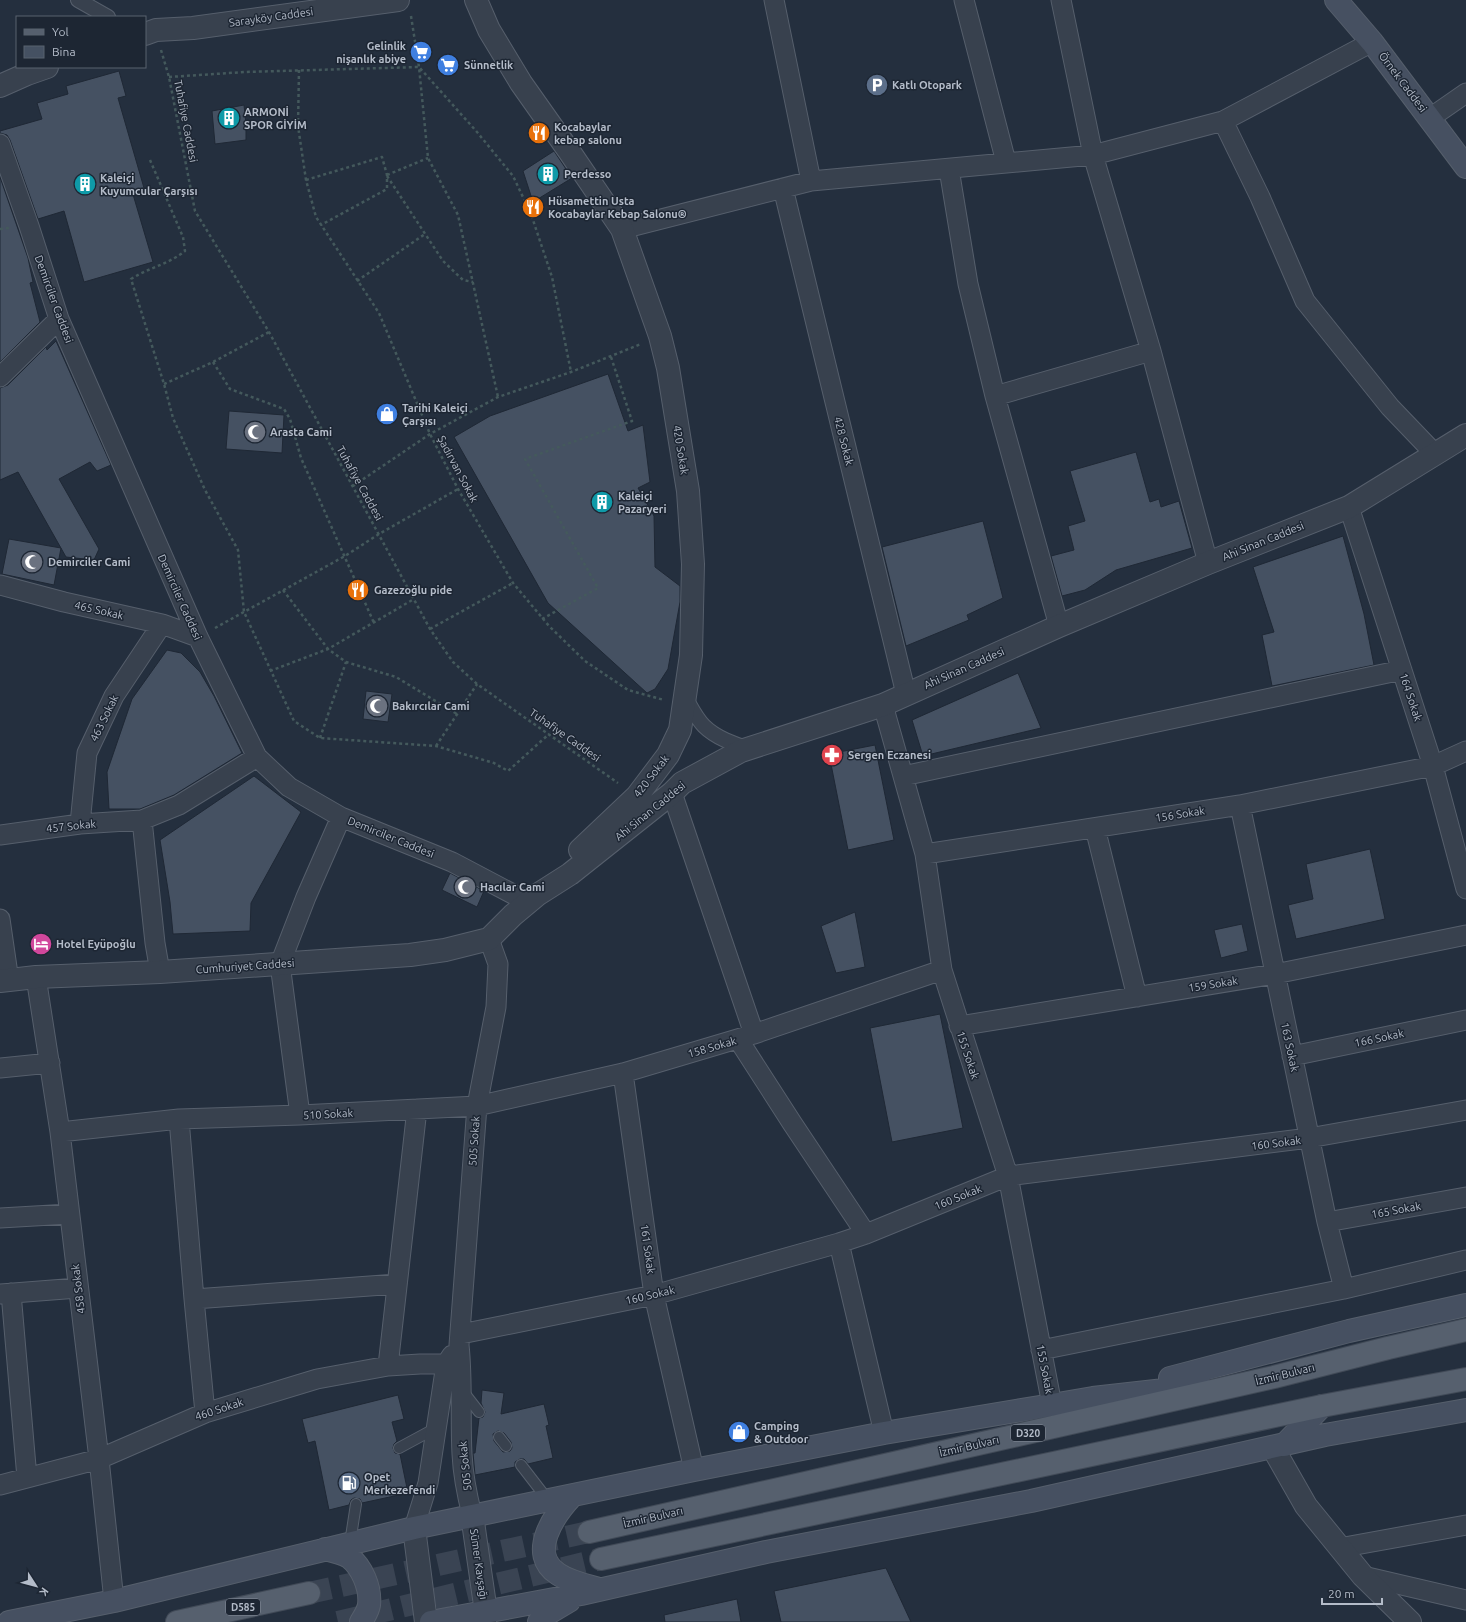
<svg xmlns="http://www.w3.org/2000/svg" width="1466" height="1622" viewBox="0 0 1466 1622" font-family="Ubuntu,sans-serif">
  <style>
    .building { fill: #455162; stroke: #1f2835; fill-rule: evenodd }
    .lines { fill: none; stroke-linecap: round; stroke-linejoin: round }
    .primary-tunnel { stroke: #3a4453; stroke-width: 22; stroke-dasharray: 22 11; stroke-linecap: butt }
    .service-casing { stroke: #565f6c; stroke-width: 12 }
    .pedestrian-casing { stroke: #565f6c; stroke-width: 16 }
    .minor-casing { stroke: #565f6c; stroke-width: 21 }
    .tertiary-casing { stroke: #565f6c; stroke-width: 24 }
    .secondary-casing { stroke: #565f6c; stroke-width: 24 }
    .primary-casing { stroke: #414a57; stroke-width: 24 }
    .path { stroke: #44595c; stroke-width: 2.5; stroke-dasharray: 3 3; stroke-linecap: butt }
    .service { stroke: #38414e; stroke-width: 10 }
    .pedestrian { stroke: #38414e; stroke-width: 14 }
    .minor { stroke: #38414e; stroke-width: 19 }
    .tertiary { stroke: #38414e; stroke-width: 22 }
    .secondary { stroke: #465061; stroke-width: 22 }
    .primary { stroke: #56606e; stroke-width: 22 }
    .labels { text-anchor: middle; stroke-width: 3; stroke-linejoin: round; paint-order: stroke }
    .shield { fill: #1d2633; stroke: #878f9c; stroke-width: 1 }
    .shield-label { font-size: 10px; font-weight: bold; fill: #b4bcc9 }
    .street-label { font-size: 11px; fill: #b4bcc9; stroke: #1d2633 }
    .poi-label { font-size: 11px; font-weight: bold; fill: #b4bcc9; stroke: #1d2633; text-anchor: start }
  </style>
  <rect width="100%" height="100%" fill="#242f3e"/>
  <!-- building -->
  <path class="building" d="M119,71L126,96L118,98L144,188L132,191L153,262L84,282L64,211L38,219L10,140L7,135L0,133V131L42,119L37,103L68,94L66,86Z
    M244,105L246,125V140L215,144L212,111Z
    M554,151L572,178L533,202L523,171Z
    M0,177L28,258L33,282L30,283L40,322L0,362Z
    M56,341L111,465L97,471L90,462L59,479L99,549L94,560L66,557L18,472L0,480V388L8,385L46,347L47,350Z
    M608,374L628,431L643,425L650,482L638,488L654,516L655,567L680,586V602L668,669L655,689L647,693L548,603L454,437L490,416Z
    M229,411L284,415L282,453L226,449Z
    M1136,452L1150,502L1159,499L1161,507L1179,501L1192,548L1116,570L1085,590L1062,596L1051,556L1074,550L1068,526L1085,521L1070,471Z
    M983,521L1003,598L967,615L969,620L906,646L882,547Z
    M1343,536L1364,614L1374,665L1272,686L1262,635L1274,632L1253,567Z
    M9,539L61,548L54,585L2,574Z
    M167,650L181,653L200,672L214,696L242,753L174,795L140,809H109L107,772L132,699Z
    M1018,673L1041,728L923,756L912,720Z
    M366,691L392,694L388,722L363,719Z
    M875,745L894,840L848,850L829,754Z
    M254,776L301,812L251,903L250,931L173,934L170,902L160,840Z
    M1370,849L1385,919L1296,939L1288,905L1313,899L1306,864Z
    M450,873L484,891L477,907L442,890Z
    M855,912L865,967L836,973L821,926Z
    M1242,924L1248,951L1221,958L1214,930Z
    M940,1014L963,1128L892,1142L870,1028Z
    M482,1390L504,1393L501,1414L544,1404L549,1425L546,1426L553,1458L528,1464L524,1459H520L515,1462V1467L475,1475L473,1453H475L479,1418L483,1417L485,1412L481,1403ZM498,1431L504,1433L511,1442L512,1448L510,1451L503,1452L494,1441L493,1434Z
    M398,1395L404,1419L392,1422L397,1441L394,1444L393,1448L395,1453L400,1454L408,1493L362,1503L360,1499L354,1498L351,1500L349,1505L329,1510L315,1441L308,1443L302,1419Z
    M886,1568L911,1622H781L774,1591Z
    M737,1599L741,1622H665L664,1615Z"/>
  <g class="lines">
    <!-- primary-tunnel -->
    <path class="primary-tunnel" d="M309,1593L589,1532
      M338,1622L601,1559"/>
    <!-- service casing -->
    <g class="service-casing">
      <path id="service" d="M462,1390L479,1412
        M499,1437L506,1446
        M399,1448L436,1428
        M521,1465L548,1500
        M350,1543L356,1504"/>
    </g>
    <!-- pedestrian casing -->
    <g class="pedestrian-casing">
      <path id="pedestrian" d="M78,0L108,17
        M685,697C691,707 696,718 704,726C716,738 734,744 749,749"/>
    </g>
    <!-- minor casing -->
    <g class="minor-casing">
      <path id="minor" d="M774,0L811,181
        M964,0L1006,162
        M1061,0L1093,155L1151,351L1208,563
        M1430,118L1466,93
        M1223,121L1260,197L1305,301L1390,407L1435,454
        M0,144L29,226L59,319L198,637L257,757L289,787L341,817L452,862L528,902
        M949,169L968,284L995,396L1059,626
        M783,188L906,694
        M622,229L811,181L1093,155L1223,121L1372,42
        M0,377L59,319
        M995,396L1151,351
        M1349,507L1433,766L1466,889
        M0,585L64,602L162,624L198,637
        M883,705L925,854L942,970L1008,1176L1052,1405
        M903,776L1402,670
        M672,793L754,1034
        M1240,805L1327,1222L1344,1289
        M142,820L155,943L160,972
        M80,824L87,753L114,696L162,624
        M1095,828L1137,997
        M0,835L80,824L142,820L179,805L257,757
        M925,854L1240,805L1433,766L1466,751
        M0,919L9,981
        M36,977L60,1132L99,1459L114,1601
        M959,1026L1275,974L1466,935
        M738,1039L792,1123L866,1234
        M1292,1056L1466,1020
        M0,1068L50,1063
        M623,1073L654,1295L694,1470
        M300,1115L280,964L306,897L341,817
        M179,1119L194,1299L205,1413
        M60,1132L179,1119L300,1115L477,1106L623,1073L754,1034L942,970
        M0,1218L69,1214
        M1327,1222L1466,1197
        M839,1243L884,1433
        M11,1293L27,1478
        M0,1294L78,1288
        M194,1299L397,1284
        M461,1334L654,1295L839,1243L866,1234L1008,1176L1309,1138L1466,1110
        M1041,1350L1344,1289L1466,1260
        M388,1366L417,1109
        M0,1485L99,1459L205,1413L317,1379L388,1366L420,1364H446
        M472,1515C467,1495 463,1475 462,1454C460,1418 463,1382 459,1345L477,1106L496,1007L498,964L489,939
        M414,1528L428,1483L446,1364L452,1355
        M1339,1548L1466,1525
        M1363,1576L1466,1600"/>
    </g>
    <!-- tertiary casing -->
    <g class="tertiary-casing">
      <path id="tertiary" d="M476,0L489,30L521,83L569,151L622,229L660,336L668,368L688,491L693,564L691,655L680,730L668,755L637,796L580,850
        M145,34L156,30L193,28L398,0
        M0,86L27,74L47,67
        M0,981L36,977L160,972L410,955L445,950L489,939L513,915L537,895L570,874L672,793L682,783L741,751L883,705L1059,626L1208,563L1349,507L1466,435
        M1273,1448L1306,1506L1363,1576L1410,1622
        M472,1515L486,1612L485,1622
        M414,1528L426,1622"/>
    </g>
    <!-- secondary casing -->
    <g class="secondary-casing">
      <path id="secondary" d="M1336,0L1372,42L1466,167
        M1170,1378L1349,1331L1466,1305
        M1284,1445L1322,1406
        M572,1496C554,1515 527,1554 558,1574C570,1582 585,1585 599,1589
        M325,1549C333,1551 342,1553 349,1557C362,1567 371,1588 369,1605C368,1611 364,1617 361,1622
        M9,1622L114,1601L414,1528L694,1470L884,1433L1052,1405L1093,1398L1200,1386
        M431,1622L581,1594L766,1552L1031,1501L1325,1435L1466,1410
        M539,1622L547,1614L569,1601"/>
    </g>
    <!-- primary casing -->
    <g class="primary-casing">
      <path id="primary" d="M589,1532L1274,1377L1388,1348L1466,1330
        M601,1559L1322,1406L1466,1379
        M177,1622L309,1593"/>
    </g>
    <!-- path -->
    <path class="path" d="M411,16L419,67L428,158L458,215L498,397
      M161,50L169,77L195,211L269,332L430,629L453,662L477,684L618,783
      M299,70L298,126L306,180L316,217L379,313L430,434L458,489L513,583L549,626L585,661L628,690L664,700
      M169,77L245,72L419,67L477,132L513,176L531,214L552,277L571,372
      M150,160L183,237L185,251C169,264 148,268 131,279L164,384L173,418L205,490L238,550L244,612L294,721L320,738L436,746L494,763L508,771L549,734
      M387,175L428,158
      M387,176L443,261L463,280L473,282
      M306,180L382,157L387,175V189L321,225
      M0,229L9,228
      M357,281L425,234
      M213,362L230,389L284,409L290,419L301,458L374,623
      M164,384L213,362L269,332
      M353,486L430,434L498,397L571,372L641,344
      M283,590L328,649L346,662L396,677L457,714
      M542,619L598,588L525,459L632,421L611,357
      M215,628L345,556L379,534L458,489
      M430,629L513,583
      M270,671L328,649L414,599
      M320,738L346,662
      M436,746L477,684"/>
    <!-- service -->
    <use href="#service" class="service"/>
    <!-- pedestrian -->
    <use href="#pedestrian" class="pedestrian"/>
    <!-- minor -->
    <use href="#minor" class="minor"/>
    <!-- tertiary -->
    <use href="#tertiary" class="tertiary"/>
    <!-- secondary -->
    <use href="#secondary" class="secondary"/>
    <!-- primary -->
    <use href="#primary" class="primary"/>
  </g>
  <!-- icons -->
  <defs>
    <g id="supermarket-disc" transform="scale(1.15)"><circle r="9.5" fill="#3f7fe0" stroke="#1d2633"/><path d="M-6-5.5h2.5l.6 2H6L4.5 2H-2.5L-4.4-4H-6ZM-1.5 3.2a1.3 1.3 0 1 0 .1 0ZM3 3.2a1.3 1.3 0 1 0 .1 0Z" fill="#fff"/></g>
    <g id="parking-disc" transform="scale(1.15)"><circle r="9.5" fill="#5c6f8a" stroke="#1d2633"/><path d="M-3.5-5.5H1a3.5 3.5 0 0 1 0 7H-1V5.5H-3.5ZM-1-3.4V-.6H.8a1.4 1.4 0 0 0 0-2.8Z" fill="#fff"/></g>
    <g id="building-disc" transform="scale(1.15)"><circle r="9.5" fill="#0f9aa8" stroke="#1d2633"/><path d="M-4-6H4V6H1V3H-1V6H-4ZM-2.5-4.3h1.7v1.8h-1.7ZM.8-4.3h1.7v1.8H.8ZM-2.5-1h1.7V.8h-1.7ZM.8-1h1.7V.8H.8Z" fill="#fff"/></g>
    <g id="restaurant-disc" transform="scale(1.15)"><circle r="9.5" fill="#e8710a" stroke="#1d2633"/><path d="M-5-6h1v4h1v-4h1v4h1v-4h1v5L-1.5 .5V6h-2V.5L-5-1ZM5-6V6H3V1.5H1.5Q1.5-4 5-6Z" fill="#fff"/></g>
    <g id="shop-disc" transform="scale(1.15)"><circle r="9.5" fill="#3f7fe0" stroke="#1d2633"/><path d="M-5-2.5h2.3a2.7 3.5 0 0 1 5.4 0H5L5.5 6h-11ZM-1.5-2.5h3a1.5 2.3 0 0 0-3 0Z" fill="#fff"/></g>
    <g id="mosque-disc" transform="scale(1.15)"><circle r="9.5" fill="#6b7280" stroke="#1d2633"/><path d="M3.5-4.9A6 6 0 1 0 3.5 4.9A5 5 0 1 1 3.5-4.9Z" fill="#fff"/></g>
    <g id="pharmacy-disc" transform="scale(1.15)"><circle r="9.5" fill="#e0444e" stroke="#1d2633"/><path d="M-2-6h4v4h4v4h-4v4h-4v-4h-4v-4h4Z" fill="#fff"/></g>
    <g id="hotel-disc" transform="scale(1.15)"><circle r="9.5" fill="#d1479c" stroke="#1d2633"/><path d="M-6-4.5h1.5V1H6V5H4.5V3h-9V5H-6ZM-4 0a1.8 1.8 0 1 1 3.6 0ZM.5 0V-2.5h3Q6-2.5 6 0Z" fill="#fff"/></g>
    <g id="fuel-disc" transform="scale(1.15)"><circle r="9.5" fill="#5c6f8a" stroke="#1d2633"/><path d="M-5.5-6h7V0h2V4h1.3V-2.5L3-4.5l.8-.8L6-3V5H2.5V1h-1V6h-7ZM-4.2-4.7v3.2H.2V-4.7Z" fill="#fff"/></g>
  </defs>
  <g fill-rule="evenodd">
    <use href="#supermarket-disc" x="421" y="52"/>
    <use href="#supermarket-disc" x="448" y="65"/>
    <use href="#parking-disc" x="877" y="85"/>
    <use href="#building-disc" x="229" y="118"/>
    <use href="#restaurant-disc" x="539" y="133"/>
    <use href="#building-disc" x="548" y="174"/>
    <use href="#building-disc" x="85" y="184"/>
    <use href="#restaurant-disc" x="533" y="207"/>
    <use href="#shop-disc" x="387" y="414"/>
    <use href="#mosque-disc" x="255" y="432"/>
    <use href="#building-disc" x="602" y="502"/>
    <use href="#mosque-disc" x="32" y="562"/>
    <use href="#restaurant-disc" x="358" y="590"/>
    <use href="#mosque-disc" x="377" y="706"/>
    <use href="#pharmacy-disc" x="832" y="755"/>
    <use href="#mosque-disc" x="465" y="887"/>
    <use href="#hotel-disc" x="41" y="944"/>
    <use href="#shop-disc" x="739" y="1432"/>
    <use href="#fuel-disc" x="349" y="1483"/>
  </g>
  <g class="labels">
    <!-- shield labels -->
    <g class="shield">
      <rect x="1011" y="1425" width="34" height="16" rx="3"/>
      <rect x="226" y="1599" width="34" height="16" rx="3"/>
    </g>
    <g class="shield-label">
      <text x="1028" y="1437">D320</text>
      <text x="243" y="1611">D585</text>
    </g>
    <!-- street labels -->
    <g class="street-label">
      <text transform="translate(271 17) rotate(-8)" y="4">Sarayköy Caddesi</text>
      <text transform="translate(1403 82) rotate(53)" y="4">Örnek Caddesi</text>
      <text transform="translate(186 121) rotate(79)" y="4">Tuhafiye Caddesi</text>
      <text transform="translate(54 299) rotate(70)" y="4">Demirciler Caddesi</text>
      <text transform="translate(844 441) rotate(76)" y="4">428 Sokak</text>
      <text transform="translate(681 450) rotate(81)" y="4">420 Sokak</text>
      <text transform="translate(458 469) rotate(62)" y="4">Şadırvan Sokak</text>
      <text transform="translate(360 483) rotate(61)" y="4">Tuhafiye Caddesi</text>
      <text transform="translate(1263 541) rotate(-22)" y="4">Ahi Sinan Caddesi</text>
      <text transform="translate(180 597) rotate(66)" y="4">Demirciler Caddesi</text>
      <text transform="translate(99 610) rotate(13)" y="4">465 Sokak</text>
      <text transform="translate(964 668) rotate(-24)" y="4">Ahi Sinan Caddesi</text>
      <text transform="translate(1411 697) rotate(72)" y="4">164 Sokak</text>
      <text transform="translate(104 718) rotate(-64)" y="4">463 Sokak</text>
      <text transform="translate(565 735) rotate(35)" y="4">Tuhafiye Caddesi</text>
      <text transform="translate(651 776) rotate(-52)" y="4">420 Sokak</text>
      <text transform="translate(650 811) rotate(-39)" y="4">Ahi Sinan Caddesi</text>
      <text transform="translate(1180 814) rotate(-9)" y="4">156 Sokak</text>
      <text transform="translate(71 826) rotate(-6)" y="4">457 Sokak</text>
      <text transform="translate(391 837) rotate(22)" y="4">Demirciler Caddesi</text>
      <text transform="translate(245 966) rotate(-4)" y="4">Cumhuriyet Caddesi</text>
      <text transform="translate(1213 984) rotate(-9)" y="4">159 Sokak</text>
      <text transform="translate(1379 1038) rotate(-12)" y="4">166 Sokak</text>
      <text transform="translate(712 1047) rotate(-16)" y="4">158 Sokak</text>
      <text transform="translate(1290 1047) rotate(78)" y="4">163 Sokak</text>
      <text transform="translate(968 1055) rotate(72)" y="4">155 Sokak</text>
      <text transform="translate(328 1114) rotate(-3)" y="4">510 Sokak</text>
      <text transform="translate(474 1141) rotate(-86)" y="4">505 Sokak</text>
      <text transform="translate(1276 1143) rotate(-7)" y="4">160 Sokak</text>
      <text transform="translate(958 1197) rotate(-22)" y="4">160 Sokak</text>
      <text transform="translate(1396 1210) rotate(-10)" y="4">165 Sokak</text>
      <text transform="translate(648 1249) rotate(82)" y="4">161 Sokak</text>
      <text transform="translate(78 1289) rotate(-97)" y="4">458 Sokak</text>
      <text transform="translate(650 1295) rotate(-13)" y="4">160 Sokak</text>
      <text transform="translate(1045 1369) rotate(79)" y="4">155 Sokak</text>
      <text transform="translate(1285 1374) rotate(-14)" y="4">İzmir Bulvarı</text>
      <text transform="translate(219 1409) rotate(-18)" y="4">460 Sokak</text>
      <text transform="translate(969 1446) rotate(-13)" y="4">İzmir Bulvarı</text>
      <text transform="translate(465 1466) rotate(-96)" y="4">505 Sokak</text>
      <text transform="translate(653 1517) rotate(-13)" y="4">İzmir Bulvarı</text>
      <text transform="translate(479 1564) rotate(82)" y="4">Sümer Kavşağı</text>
    </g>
    <!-- poi labels -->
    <g class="poi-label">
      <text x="406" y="50" text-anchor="end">Gelinlik<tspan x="406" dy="13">nişanlık abiye</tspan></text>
      <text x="464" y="69">Sünnetlik</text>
      <text x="892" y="89">Katlı Otopark</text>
      <text x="244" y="116">ARMONİ<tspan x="244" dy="13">SPOR GİYİM</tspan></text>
      <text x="554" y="131">Kocabaylar<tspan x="554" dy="13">kebap salonu</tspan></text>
      <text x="564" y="178">Perdesso</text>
      <text x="100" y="182">Kaleiçi<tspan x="100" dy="13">Kuyumcular Çarşısı</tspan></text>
      <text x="548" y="205">Hüsamettin Usta<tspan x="548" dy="13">Kocabaylar Kebap Salonu®</tspan></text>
      <text x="402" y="412">Tarihi Kaleiçi<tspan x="402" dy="13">Çarşısı</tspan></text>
      <text x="270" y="436">Arasta Cami</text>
      <text x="618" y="500">Kaleiçi<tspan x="618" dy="13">Pazaryeri</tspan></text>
      <text x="48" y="566">Demirciler Cami</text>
      <text x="374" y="594">Gazezoğlu pide</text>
      <text x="392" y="710">Bakırcılar Cami</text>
      <text x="848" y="759">Sergen Eczanesi</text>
      <text x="480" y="891">Hacılar Cami</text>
      <text x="56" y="948">Hotel Eyüpoğlu</text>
      <text x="754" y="1430">Camping<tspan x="754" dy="13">&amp; Outdoor</tspan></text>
      <text x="364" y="1481">Opet<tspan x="364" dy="13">Merkezefendi</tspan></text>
    </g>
  </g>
  <!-- legend -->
  <rect x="16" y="16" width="130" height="52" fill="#1d2633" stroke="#59626f"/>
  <rect x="24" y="29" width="20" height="6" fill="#56606e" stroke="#59626f"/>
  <text x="52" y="36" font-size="12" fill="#b4bcc9">Yol</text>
  <rect x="24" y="46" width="20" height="12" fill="#455162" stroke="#59626f"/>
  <text x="52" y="56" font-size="12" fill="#b4bcc9">Bina</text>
  <!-- north arrow -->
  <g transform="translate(36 1586) rotate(126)" stroke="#1d2633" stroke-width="3" paint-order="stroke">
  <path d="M0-3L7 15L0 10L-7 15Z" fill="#b4bcc9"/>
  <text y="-6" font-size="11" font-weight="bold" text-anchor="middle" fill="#b4bcc9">K</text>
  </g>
  <!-- scale -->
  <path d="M1322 1598v6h60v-6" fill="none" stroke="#b4bcc9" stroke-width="2"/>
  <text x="1328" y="1598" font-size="12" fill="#b4bcc9" stroke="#1d2633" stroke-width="3" paint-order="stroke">20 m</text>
</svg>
